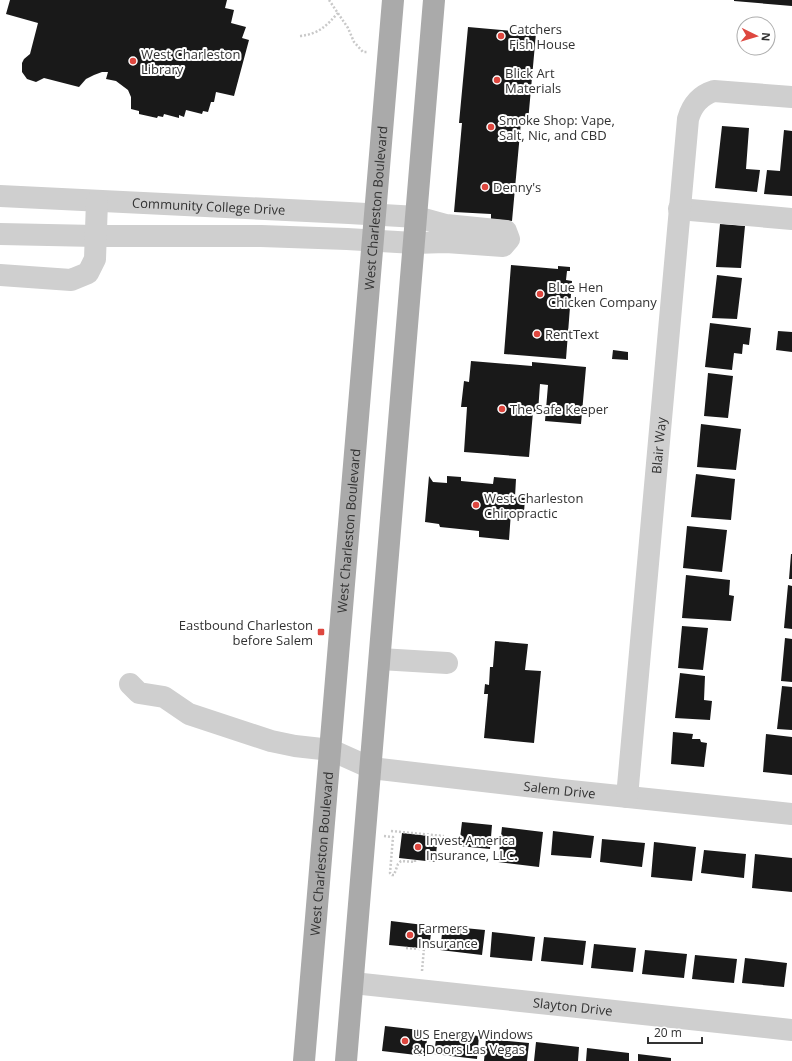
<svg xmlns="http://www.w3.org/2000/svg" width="792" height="1061" viewBox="0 0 792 1061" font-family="'Open Sans',sans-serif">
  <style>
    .building { fill: #191919 }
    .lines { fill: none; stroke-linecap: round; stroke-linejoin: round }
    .path { stroke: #c9c9c9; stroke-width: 2.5; stroke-dasharray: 2 2; stroke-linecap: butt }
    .minor { stroke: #cfcfcf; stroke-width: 22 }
    .major { stroke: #aaa; stroke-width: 22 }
    .poi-dot { fill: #de473f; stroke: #fff; stroke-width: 1.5 }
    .labels { text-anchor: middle; stroke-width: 4; stroke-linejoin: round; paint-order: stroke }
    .poi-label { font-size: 13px; fill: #323232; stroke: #fff; text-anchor: start }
    .street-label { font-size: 13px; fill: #323232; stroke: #fff }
  </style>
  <rect width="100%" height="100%" fill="#fff"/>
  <!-- building -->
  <path class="building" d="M10,0H227L225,8L234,10L231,23L246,27L242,38L249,40L234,96L216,92L214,102H211L208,112L203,111L202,114L186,110L184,117L179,115V118L164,114L163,117L158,116L157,118L139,114V111L131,109V97L128,90L116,81L106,79L108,72H102L94,75L86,79L79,87L44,78L36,82L27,79L22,72V63L24,59L30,54L38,23L6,14Z
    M734,0H792V6L734,1Z
    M468,27L536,33L528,122H521L512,221L491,219V214L454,212L462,123H459Z
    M722,126L749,128L746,169L760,170L757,192L715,188Z
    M784,130L792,131V196L764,194L767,170L780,171Z
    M720,224L745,226L741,268L716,267Z
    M511,265L558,269V266L570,267V271H567L566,280L572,281L566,359L504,354Z
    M717,275L742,278L737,319L712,318Z
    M710,323L751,328L749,345L743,344L742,354L734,353L732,370L705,367Z
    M778,331L792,332V352L776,350Z
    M613,350L628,352V360L612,359Z
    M471,361L532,366V362L586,367L581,424L545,421L548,385L540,384L538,412H533L529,457L464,452L467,407H461L464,381L469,382Z
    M708,373L733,376L728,418L704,416Z
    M701,424L741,429L736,470L697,467Z
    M696,474L735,479L731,520L691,517Z
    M429,476L433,482L447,483V476L461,477V481L493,484L494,477L516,479L515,497L525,498L524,513L511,512L509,540L479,537V531L440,527L439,524L425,522Z
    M687,526L727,530L722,572L683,568Z
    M791,554H792V579H789Z
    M686,575L730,580L729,595L734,596L731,621L682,618Z
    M788,585L792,586V629L784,628Z
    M682,626L708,628L703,670L678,668Z
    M785,638L792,639V682L781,681Z
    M495,641L528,644L525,670L541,671L534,743L484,738L488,694H484L485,684L489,685L490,667H493Z
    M680,673L705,676L704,700L712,701L710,720L675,718Z
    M782,686L792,687V730L777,729Z
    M673,732L693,734L692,739H700L701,742L707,743L704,767L671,764Z
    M766,734L792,737V775L763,772Z
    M462,822L492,825L490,849L459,846Z
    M502,827L543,832L539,867L498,862Z
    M553,831L594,836L591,858L551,855Z
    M402,833L438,837L435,862L399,858Z
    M602,839L645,843L642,867L600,862Z
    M654,842L696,847L692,881L651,877Z
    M704,850L746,854L744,878L701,873Z
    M755,854L792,858V892L752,888Z
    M391,921L432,926L429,949L389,945Z
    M443,926L485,930L482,955L440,950Z
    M492,932L535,937L532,961L490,957Z
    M544,937L586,941L583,965L541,961Z
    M594,944L636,948L633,972L591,968Z
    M645,950L687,954L684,978L642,974Z
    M695,955L737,959L734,983L692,979Z
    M745,958L787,963L784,987L742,983Z
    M385,1026L428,1031L425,1056L382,1051Z
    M437,1032L479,1036L477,1059L434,1054Z
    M486,1039L529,1043L527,1061H484Z
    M536,1042L579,1047L578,1061H534Z
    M587,1048L629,1053V1061H586Z
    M638,1054L671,1058V1061H638Z"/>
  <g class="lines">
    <!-- path -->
    <path class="path" d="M329,0L348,28L354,42L363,52H368
      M300,36C319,34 326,26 338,13
      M391,831L444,836
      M384,836L393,837L390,873L392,875H394L398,864L401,861L415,862V859
      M406,948L420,949
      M422,971L424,948"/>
    <!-- minor -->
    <g class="minor">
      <path id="s1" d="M0,196L349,213L417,217L446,225L506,231L509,239L503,246L446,242L414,243L347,239L261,236H96L0,234"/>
      <path d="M679,209L792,219"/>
      <path d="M0,275L71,280L88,273L95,259L97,201"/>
      <path d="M380,659L447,663"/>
      <path id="s2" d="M130,684L139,693L164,697L189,714L271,741L295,746L331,750L371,768L561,790L792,814"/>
      <path id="s3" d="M627,797L688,119C692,105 701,95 714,91L792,97"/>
      <path id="s4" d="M353,983L792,1030"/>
    </g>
    <!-- major -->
    <g class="major">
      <path id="s5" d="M304,1061L393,0"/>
      <path d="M346,1061L434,0"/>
    </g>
  </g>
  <!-- markers -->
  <g class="poi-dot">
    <circle cx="501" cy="36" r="4"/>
    <circle cx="133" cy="61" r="4"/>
    <circle cx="497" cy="80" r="4"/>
    <circle cx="491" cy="127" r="4"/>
    <circle cx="485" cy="187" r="4"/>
    <circle cx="540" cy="294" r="4"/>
    <circle cx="537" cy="334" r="4"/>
    <circle cx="502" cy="409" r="4"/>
    <circle cx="476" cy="505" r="4"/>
    <rect x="317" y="628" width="8" height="8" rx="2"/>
    <circle cx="418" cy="847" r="4"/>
    <circle cx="410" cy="935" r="4"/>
    <circle cx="405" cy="1041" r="4"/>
  </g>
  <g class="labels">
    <!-- poi labels -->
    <g class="poi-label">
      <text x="509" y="34">Catchers<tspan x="509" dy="15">Fish House</tspan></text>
      <text x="141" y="59">West Charleston<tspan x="141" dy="15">Library</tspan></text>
      <text x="505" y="78">Blick Art<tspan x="505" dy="15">Materials</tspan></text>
      <text x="499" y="125">Smoke Shop: Vape,<tspan x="499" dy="15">Salt, Nic, and CBD</tspan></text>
      <text x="493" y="192">Denny's</text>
      <text x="548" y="292">Blue Hen<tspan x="548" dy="15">Chicken Company</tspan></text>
      <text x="545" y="339">RentText</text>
      <text x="510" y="414">The Safe Keeper</text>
      <text x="484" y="503">West Charleston<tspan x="484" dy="15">Chiropractic</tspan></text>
      <text x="313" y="630" text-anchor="end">Eastbound Charleston<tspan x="313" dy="15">before Salem</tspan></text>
      <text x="426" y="845">Invest America<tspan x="426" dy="15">Insurance, LLC.</tspan></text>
      <text x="418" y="933">Farmers<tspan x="418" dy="15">Insurance</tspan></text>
      <text x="413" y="1039">US Energy Windows<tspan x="413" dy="15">&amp; Doors Las Vegas</tspan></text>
    </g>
    <!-- street labels -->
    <g class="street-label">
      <text dy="5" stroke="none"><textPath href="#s1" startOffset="209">Community College Drive</textPath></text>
      <text dy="5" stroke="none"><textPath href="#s5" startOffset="856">West Charleston Boulevard</textPath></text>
      <text dy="5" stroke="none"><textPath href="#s3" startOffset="353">Blair Way</textPath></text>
      <text dy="5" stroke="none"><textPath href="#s5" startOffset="532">West Charleston Boulevard</textPath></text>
      <text dy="5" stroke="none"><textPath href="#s2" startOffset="449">Salem Drive</textPath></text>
      <text dy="5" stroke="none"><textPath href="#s5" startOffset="208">West Charleston Boulevard</textPath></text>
      <text dy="5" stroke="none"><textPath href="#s4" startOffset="221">Slayton Drive</textPath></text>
    </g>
  </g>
  <!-- north arrow -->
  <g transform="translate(756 36) rotate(95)"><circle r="19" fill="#ffffff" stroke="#adadad"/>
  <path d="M0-3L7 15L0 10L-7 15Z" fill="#de473f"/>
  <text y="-6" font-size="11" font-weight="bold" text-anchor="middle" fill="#323232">N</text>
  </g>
  <!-- scale -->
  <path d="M648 1037v6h54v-6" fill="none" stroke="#323232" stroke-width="2"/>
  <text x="654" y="1037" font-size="12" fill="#323232" stroke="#ffffff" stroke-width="3" paint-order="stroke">20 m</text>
</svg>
